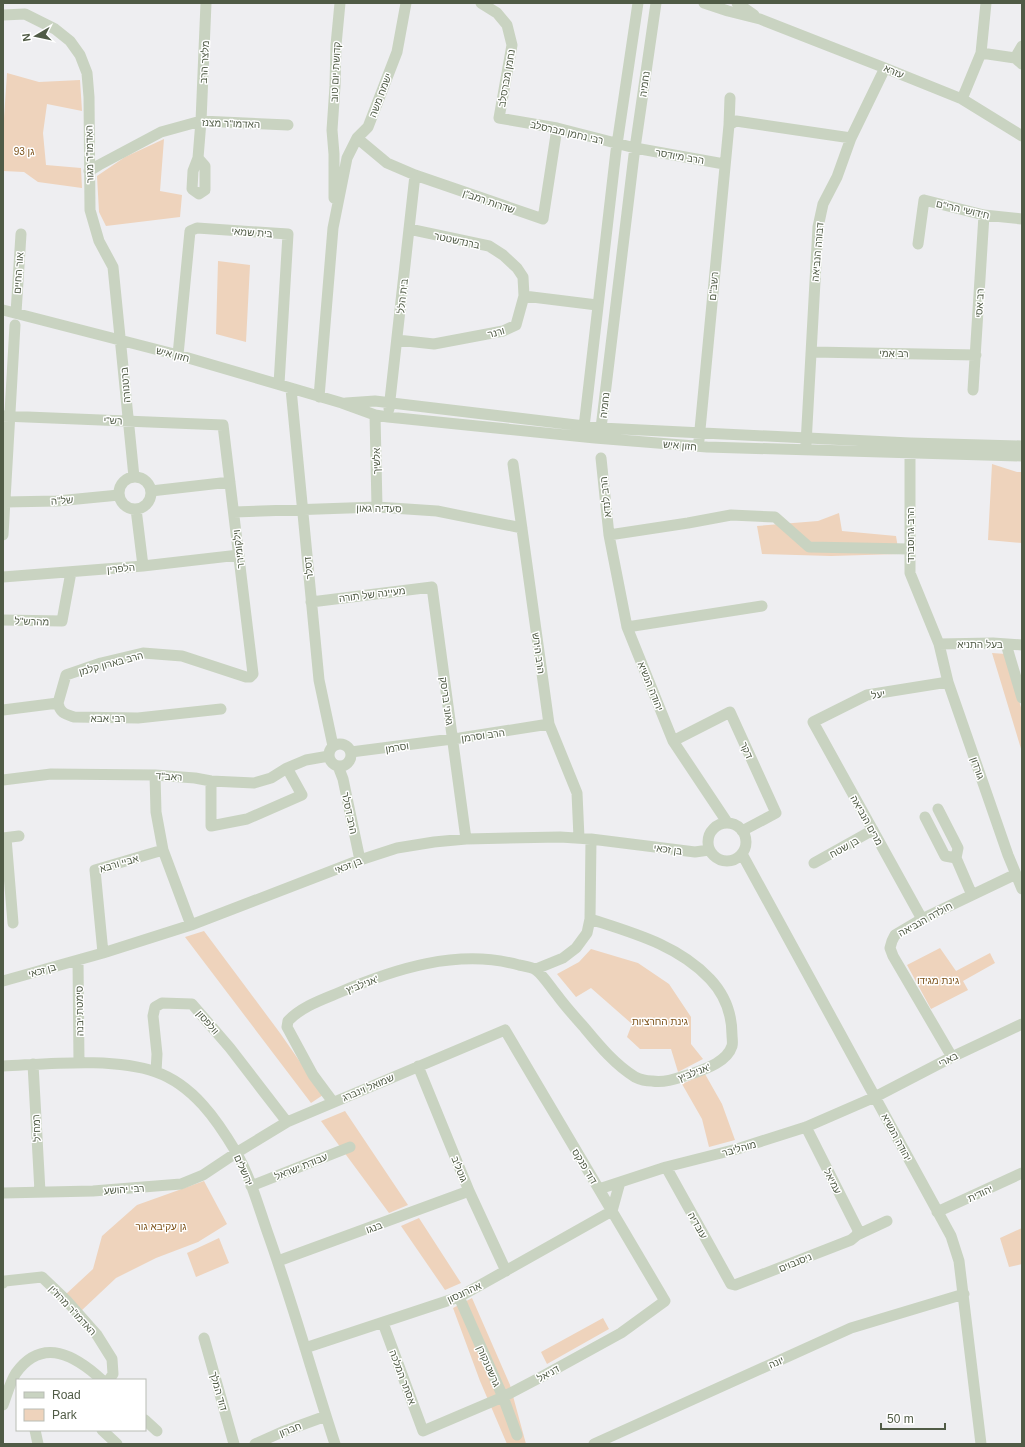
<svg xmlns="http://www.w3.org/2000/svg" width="1025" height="1447" viewBox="0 0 1025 1447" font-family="Helvetica,Heebo,sans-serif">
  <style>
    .green { fill: #eed3bc }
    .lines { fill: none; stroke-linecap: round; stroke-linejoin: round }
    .minor { stroke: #c9d3c1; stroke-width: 11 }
    .labels { text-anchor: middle; stroke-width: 3; stroke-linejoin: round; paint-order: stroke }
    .street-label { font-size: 10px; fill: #505b46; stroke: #fff }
    .park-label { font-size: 10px; fill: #7c5118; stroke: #fff }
  </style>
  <rect width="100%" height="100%" fill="#eeeef1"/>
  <!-- green -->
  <path class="green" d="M7,73L39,82L80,80L82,111L47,104L43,133L46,165L81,168L82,188L38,182L24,172L3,171V133Z
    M164,139L160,191L182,195L180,217L106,226L99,212L97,176L125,157Z
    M218,261L250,265L246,342L216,334Z
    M992,464L1017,472H1022V543L988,540Z
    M839,513L842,531L896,536L899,554L831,556L762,554L757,526L818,521Z
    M992,653L1006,654L1022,711V752Z
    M204,931L280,1033L323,1095L311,1103L185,937Z
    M940,948L956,971L990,953L995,963L963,981L968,990L931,1009L907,965Z
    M591,949L638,963L669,984L691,1017V1044L703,1059L678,1072L671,1049H640L627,1037L632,1024L591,988L576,997L557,974L579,962Z
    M705,1074L722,1104L735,1140L709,1147L702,1119L682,1084Z
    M345,1111L408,1205L389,1213L321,1121Z
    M204,1181L227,1224L198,1242L156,1258L116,1278L81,1311L65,1295L93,1269L102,1236L137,1205Z
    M419,1218L461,1283L445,1290L401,1226Z
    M1022,1228V1264L1009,1267L1000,1238Z
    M219,1238L229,1263L196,1277L187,1253Z
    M472,1298L510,1385L526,1444H507L480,1381L453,1308Z
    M603,1318L609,1329L547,1364L541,1352Z"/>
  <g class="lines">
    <!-- minor -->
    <path class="minor" d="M481,3L497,13L507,25L512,45L499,118L557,128L635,148L724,164
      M704,3L728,11L760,19L885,68L962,99L1022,136
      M737,3L754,15
      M3,15L25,14L55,29L70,41L80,55L87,73L89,97L90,210L99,241L113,267L134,477
      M981,53L1015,58L1022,64
      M1015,58L1022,46
      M962,99L981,53L986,3
      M729,125L730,98
      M357,138L387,163L415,175L543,219L557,128
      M198,158L201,121L206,3
      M198,158L205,166V190L199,194L192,189L193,171Z
      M89,171L99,165L161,132L201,121L288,125
      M334,198V154L332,130L335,86L336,45L340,3
      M918,244L924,200L984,215L1022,219
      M524,296L597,305
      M3,310L178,355L342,403L375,415L388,417L595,438L707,447L1022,456
      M16,313L21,234
      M397,340L434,344L503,331L516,325L524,296L523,277L517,268L503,255L489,246L409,229
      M812,352L976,355
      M178,355L190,231L197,228L288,234L279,384
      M291,389L319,680L333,746
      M973,390L984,215
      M319,397L333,228L347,158L357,138L368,127L397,52L406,3
      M346,403L375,401L601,428L910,443L1022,446
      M389,409L415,175
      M375,415L377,507
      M3,416L223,425L253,674L250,677H246L182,656L143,653L101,663L66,675L58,703
      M584,427L616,151L638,3
      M597,434L601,428L634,155L656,3
      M699,440L729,125L736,121L851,138
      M806,444L818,227L823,204L837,177L851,138L885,68
      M910,447V573L939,644L948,682L1008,855L1022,889
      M601,458L609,535L627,627L673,741L727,822
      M513,464L549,724L577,793L579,838
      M119 493a16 16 0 1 1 32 0a16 16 0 1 1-32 0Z
      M151,491L230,482
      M5,502L57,501L119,495
      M136,509L143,566
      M234,512L377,507L437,511L522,528
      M3,535L15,325
      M609,535L688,523L731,515L775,517L809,547L909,549
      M3,577L143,566L239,555
      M311,602L432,587L466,839
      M3,620L62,621L71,572
      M627,627L762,606
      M939,644L993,643L1022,645
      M1006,644L1022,698
      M3,710L58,703C60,713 65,714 74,717L138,718L221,709
      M673,741L730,712L776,813L742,831
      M329 755a11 11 0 1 1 22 0a11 11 0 1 1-22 0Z
      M351,752L460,738L549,724
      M338,766L343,779L360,860
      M155,775L156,812L163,850L191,925
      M3,780L51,774L155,775L195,778L211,781L254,783L271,778L287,768L306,760L329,756
      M211,781V826L247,819L302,795L287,768
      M938,809L958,848L956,858
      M925,817L945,856L956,858L972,895
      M708 842a19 19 0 1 1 38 0a19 19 0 1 1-38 0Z
      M3,838L19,836
      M6,838L13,923
      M742,854L951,1236L959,1261L981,1444
      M814,863L873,830
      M922,919L813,722L867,695L948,682
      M103,953L95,870L163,850
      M78,960L79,1063
      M536,969L563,958L576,948L587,933L590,919L591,839
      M3,981L103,953L191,925L360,860L397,848L434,842L466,839L560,837L591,839L695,852L709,850
      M952,1057L893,956L890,948L892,941L895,935L922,919L1016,874
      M33,1064L40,1192
      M3,1066C48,1064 114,1057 156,1072C193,1085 217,1120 236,1152C250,1176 258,1205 267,1231C292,1301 312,1373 335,1444
      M418,1066L469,1191L506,1271
      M156,1072L157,1054L153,1016L155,1007L162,1003L192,1004L230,1048L287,1122
      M333,1102L313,1075L287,1027L288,1021C301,1007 321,1000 338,993C394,969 458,948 519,965C524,966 532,967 536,970C543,975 551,988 557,995C565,1006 574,1016 583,1026C598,1044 614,1064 635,1077C639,1079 647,1081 652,1081C666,1083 678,1078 691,1074C705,1069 727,1062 732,1046C733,1043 732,1038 732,1035C732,1013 725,995 710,979C678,945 633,933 590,919
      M806,1127L858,1230L857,1235
      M666,1167L731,1284L735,1285L851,1240L857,1235L887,1221
      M251,1186L350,1147
      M599,1189L666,1167L737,1149L806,1127L875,1097L952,1057L1022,1024
      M3,1193L93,1191L181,1184L203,1175L236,1153L287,1122L505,1030L665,1301L621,1333L541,1377L503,1397L423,1431L383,1323
      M612,1211L620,1182
      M937,1212L1022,1173
      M278,1261L469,1191
      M3,1283L5,1281L42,1277L66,1300L97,1335L112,1359L113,1374L109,1380
      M459,1297L503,1397L517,1435
      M204,1338L234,1444
      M305,1348L459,1297L612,1211
      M3,1405C7,1395 10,1382 16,1373C43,1336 76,1356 102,1380
      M145,1420L157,1431
      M35,1430L38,1444
      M102,1430L117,1444
      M255,1444L282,1432L326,1416
      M594,1444L851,1328L964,1294"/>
  </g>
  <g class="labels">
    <!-- street labels -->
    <g class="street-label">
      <text transform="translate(204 62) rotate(-87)" y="4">מלצר הרב</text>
      <text transform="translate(894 71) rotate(22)" y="4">עזרא</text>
      <text transform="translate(335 72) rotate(-87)" y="4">קדושת יום טוב</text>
      <text transform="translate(506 78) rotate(-80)" y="4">נחמן מברסלב</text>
      <text transform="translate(644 84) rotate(-82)" y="4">נחמיה</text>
      <text transform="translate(380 95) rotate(-69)" y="4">ישמח משה</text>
      <text transform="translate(231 123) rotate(2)" y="4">האדמו"ר מצנז</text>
      <text transform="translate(567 132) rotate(13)" y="4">רבי נחמן מברסלב</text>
      <text transform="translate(89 154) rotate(-91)" y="4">האדמו"ר מגור</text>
      <text transform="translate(680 156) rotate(10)" y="4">הרב מיודסר</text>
      <text transform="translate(489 201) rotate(19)" y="4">שדרות רמב"ן</text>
      <text transform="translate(963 209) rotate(13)" y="4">חידושי הרי"ם</text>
      <text transform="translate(252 232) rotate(4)" y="4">בית שמאי</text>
      <text transform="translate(457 240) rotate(12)" y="4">ברנדשטטר</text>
      <text transform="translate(817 252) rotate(-85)" y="4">דבורה הנביאה</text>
      <text transform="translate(18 273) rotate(-86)" y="4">אור החיים</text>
      <text transform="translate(713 286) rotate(-85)" y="4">רשב"ם</text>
      <text transform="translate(402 296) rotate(-84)" y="4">בית הלל</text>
      <text transform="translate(979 303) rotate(-87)" y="4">רב אסי</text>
      <text transform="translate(496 332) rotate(-15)" y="4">ורנר</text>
      <text transform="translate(894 353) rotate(1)" y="4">רב אמי</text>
      <text transform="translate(173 354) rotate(15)" y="4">חזון איש</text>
      <text transform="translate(125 385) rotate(-95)" y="4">ברטנורה</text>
      <text transform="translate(604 405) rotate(-83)" y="4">נחמיה</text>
      <text transform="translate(113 420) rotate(2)" y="4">רש"י</text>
      <text transform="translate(680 445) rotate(5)" y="4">חזון איש</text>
      <text transform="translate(376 461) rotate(-91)" y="4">אלשיך</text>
      <text transform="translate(605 497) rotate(-96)" y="4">הרב לנדא</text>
      <text transform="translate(62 500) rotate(-4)" y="4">של"ה</text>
      <text transform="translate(379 508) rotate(1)" y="4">סעדיה גאון</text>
      <text transform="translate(910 535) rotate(-90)" y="4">הרב גרוסברד</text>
      <text transform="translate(238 549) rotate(-97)" y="4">וילקומירר</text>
      <text transform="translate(121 568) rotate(-5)" y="4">הלפרין</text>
      <text transform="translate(308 568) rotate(-96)" y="4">דסלר</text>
      <text transform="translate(372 594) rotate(-7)" y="4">מעיינה של תורה</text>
      <text transform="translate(32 621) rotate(2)" y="4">מהרש"ל</text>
      <text x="980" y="648">בעל התניא</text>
      <text transform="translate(539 653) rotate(82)" y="4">הרב הירש</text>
      <text transform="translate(111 663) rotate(-15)" y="4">הרב בארון קלמן</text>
      <text transform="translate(651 686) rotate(68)" y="4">יהודה הנשיא</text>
      <text transform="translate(878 694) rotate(-10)" y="4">יעל</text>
      <text transform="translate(447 701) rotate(82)" y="4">גאוני בריסק</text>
      <text x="108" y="722">רבי אבא</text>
      <text transform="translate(483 735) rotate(-8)" y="4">הרב וסרמן</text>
      <text transform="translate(397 747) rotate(-9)" y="4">וסרמן</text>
      <text transform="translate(747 750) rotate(66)" y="4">דקר</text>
      <text transform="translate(978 768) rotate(71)" y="4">גורדון</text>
      <text transform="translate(169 776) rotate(4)" y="4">ראב"ד</text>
      <text transform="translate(350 813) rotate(78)" y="4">הרב דסלר</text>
      <text transform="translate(867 820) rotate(61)" y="4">מרים הנביאה</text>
      <text transform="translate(844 847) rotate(-29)" y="4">בן שטח</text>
      <text transform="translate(668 849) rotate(7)" y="4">בן זכאי</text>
      <text transform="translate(119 863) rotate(-16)" y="4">אביי ורבא</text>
      <text transform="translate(348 865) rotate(-21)" y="4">בן זכאי</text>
      <text transform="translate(925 919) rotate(-29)" y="4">חולדה הנביאה</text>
      <text transform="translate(42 970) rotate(-16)" y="4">בן זכאי</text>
      <text transform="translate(362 984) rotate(-21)" y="4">אנילביץ'</text>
      <text transform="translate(79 1011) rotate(-91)" y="4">סימטת יבנה</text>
      <text transform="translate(208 1022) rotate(49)" y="4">וולפסון</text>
      <text transform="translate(948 1059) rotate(-27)" y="4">בארי</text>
      <text transform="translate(694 1072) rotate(-21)" y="4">אנילביץ'</text>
      <text transform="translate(368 1087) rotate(-23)" y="4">שמואל וינברג</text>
      <text transform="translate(36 1128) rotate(-93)" y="4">רמח"ל</text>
      <text transform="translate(897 1137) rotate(62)" y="4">יהודה הנשיא</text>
      <text transform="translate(739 1148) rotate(-16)" y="4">מוהליבר</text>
      <text transform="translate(301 1166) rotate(-22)" y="4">עבודת ישראל</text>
      <text transform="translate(585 1166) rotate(59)" y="4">דוד פנקס</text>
      <text transform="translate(460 1169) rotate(68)" y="4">גוטליב</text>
      <text transform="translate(244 1170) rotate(66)" y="4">ירושלים</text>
      <text transform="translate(833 1181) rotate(63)" y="4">עמיאל</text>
      <text transform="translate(124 1189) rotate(-4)" y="4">רבי יהושע</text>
      <text transform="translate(980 1193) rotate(-25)" y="4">יהודית</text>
      <text transform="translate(698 1225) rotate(61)" y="4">עובדיה</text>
      <text transform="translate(374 1227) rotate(-20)" y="4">בנגו</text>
      <text transform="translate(795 1262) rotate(-22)" y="4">ניסנבוים</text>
      <text transform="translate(464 1292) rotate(-25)" y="4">אהרונסון</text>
      <text transform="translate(73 1310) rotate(47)" y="4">האדמו"ר מרוז'ין</text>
      <text transform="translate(776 1362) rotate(-24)" y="4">יונה</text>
      <text transform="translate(489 1366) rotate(66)" y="4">גרשטנקורן</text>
      <text transform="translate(548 1373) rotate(-29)" y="4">דניאל</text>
      <text transform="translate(403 1377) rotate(69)" y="4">אסתר המלכה</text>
      <text transform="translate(219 1391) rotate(74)" y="4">דוד המלך</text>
      <text transform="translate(290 1429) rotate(-21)" y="4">חברון</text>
    </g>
    <!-- park labels -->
    <g class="park-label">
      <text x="24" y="155">גן 93</text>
      <text x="938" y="984">גינת מגידו</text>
      <text x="660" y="1025">גינת החרציות</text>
      <text x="161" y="1230">גן עקיבא גור</text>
    </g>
  </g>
  <!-- border -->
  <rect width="1025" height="1447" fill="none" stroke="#505b46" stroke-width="8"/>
  <!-- legend -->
  <rect x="16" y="1379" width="130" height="52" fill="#ffffff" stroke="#b9bdb5"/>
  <rect x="24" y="1392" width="20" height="6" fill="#c9d3c1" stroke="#b9bdb5"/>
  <text x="52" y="1399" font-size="12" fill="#505b46">Road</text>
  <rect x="24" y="1409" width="20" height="12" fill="#eed3bc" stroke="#b9bdb5"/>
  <text x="52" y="1419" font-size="12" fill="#505b46">Park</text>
  <!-- north arrow -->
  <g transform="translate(36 36) rotate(261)" stroke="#ffffff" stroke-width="3" paint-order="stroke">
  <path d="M0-3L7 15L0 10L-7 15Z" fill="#505b46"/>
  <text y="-6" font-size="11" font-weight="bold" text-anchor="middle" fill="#505b46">N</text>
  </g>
  <!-- scale -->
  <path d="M881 1423v6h64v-6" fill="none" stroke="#505b46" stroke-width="2"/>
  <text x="887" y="1423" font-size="12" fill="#505b46" stroke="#ffffff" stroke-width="3" paint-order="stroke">50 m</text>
</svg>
